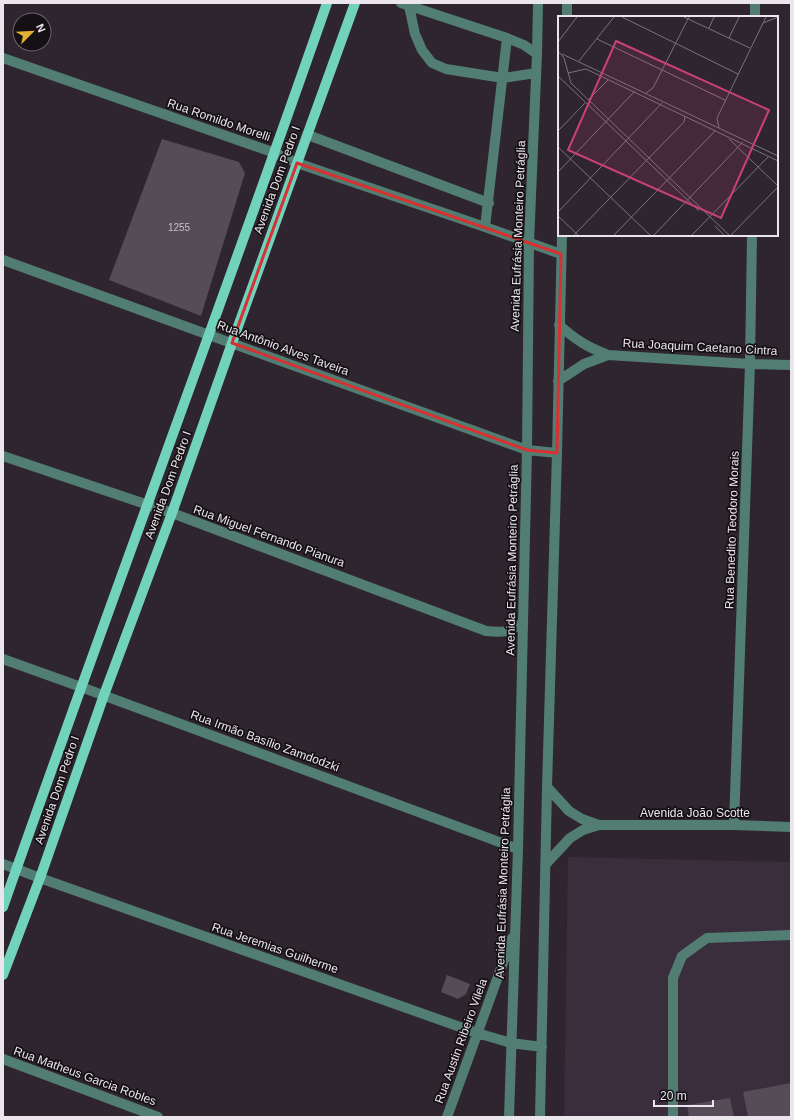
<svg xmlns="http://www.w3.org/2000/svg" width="794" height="1120" viewBox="0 0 794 1120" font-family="Arial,sans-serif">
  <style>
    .built { fill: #3a2d3c }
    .building { fill: #554c57 }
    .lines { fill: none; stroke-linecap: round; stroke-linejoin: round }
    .minor { stroke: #517d73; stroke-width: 10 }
    .major { stroke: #72d3bd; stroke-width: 10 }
    .marked { fill: none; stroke: #d73132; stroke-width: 3; stroke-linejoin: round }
    .labels { text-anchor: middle; stroke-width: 3.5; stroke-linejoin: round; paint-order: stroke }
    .number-label { font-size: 10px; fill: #c6bfc7 }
    .street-label { font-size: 12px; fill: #ebe5ec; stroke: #141014 }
    .inset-road { fill: none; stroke: #7a727b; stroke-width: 1 }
    .view { fill: #ca4178; fill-opacity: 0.15; stroke: #ca4178; stroke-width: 2 }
    .inset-edge { fill: none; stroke: #ebe5ec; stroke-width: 2 }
  </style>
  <rect width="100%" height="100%" fill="#2e252f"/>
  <!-- built -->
  <path class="built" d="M568,857L791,862V1117H564Z"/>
  <!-- building -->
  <path class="building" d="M162,139L239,162L245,173L201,316L109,280Z
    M447,975L470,984L466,994L458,999L441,992Z
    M791,1083V1117H748L743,1092Z
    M730,1098L734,1117H689L687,1105Z"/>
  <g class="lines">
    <!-- minor -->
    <path class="minor" d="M401,3L507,38L524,45L537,54
      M409,6L415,34L422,50L432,63L446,69L503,78L536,73
      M567,17V3
      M755,17V3
      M3,58L275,153L297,163L485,227L561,254
      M308,135L489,203
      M485,227L507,38
      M3,260L209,335L527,450L557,453
      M559,325C576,340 587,347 608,355L750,364L791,365
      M558,381L584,364L608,355
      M3,456L172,513L486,631C504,633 508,632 523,623
      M3,659L81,687L518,849
      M547,787L569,811L582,819L599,825
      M734,825L750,364L752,235
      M3,864L40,878L477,1033L511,1043L542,1047
      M545,865L570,838L583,830L599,825H734L791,827
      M3,1059L158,1117
      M447,1117L512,938
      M509,1117L518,849L523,623L527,450L529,243L537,54L538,3
      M540,1117L547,787L557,453L562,235
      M673,1117V978L682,956L707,938L791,935"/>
    <!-- major -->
    <path class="major" d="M3,907C109,605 222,305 327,3
      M3,975L40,878L104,695L172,513L232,343L355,3"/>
  </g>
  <!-- marked area -->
  <path class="marked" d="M297,163L561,254L557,453L527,450L232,343Z"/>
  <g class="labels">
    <!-- number labels -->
    <g class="number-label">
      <text x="179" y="231">1255</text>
    </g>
    <!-- street labels -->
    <g class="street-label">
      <text transform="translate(219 120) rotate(19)" y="4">Rua Romildo Morelli</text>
      <text transform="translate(277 180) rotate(-70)" y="4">Avenida Dom Pedro I</text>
      <text transform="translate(518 236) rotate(-88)" y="4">Avenida Eufrásia Monteiro Petráglia</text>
      <text transform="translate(700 347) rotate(3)" y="4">Rua Joaquim Caetano Cintra</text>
      <text transform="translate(283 348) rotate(20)" y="4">Rua Antônio Alves Taveira</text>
      <text transform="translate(168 485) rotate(-70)" y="4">Avenida Dom Pedro I</text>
      <text transform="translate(732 530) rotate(-88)" y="4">Rua Benedito Teodoro Morais</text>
      <text transform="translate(269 536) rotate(20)" y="4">Rua Miguel Fernando Pianura</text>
      <text transform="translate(512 560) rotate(-89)" y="4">Avenida Eufrásia Monteiro Petráglia</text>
      <text transform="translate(265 741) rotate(20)" y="4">Rua Irmão Basílio Zamdodzki</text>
      <text transform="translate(57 790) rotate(-71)" y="4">Avenida Dom Pedro I</text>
      <text x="695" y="817">Avenida João Scotte</text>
      <text transform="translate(503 883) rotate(-88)" y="4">Avenida Eufrásia Monteiro Petráglia</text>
      <text transform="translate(275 948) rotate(19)" y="4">Rua Jeremias Guilherme</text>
      <text transform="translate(461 1041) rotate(-70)" y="4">Rua Austin Ribeiro Vilela</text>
      <text transform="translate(85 1076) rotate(20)" y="4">Rua Matheus Garcia Robles</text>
    </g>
  </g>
  <!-- overview -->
  <g transform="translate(558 16)">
    <rect width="220" height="220" fill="#2e252f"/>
    <path class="inset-road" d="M64,1L180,58M126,1L192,32M205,7L220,1M151,12L156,1M171,22L181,1M39,23L167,84M0,26L19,1M0,35L6,42L13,67L171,219M4,38L220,140M21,45L56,1M10,57L28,53L220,145M0,60L141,195M88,77L95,72L131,1M30,84L50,64M161,112L159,102L208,1M0,115L27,87M171,123L220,170M0,131L92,219M0,156L77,75M0,196L104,87M0,200L20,219M157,210L166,219M16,219L126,106L127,100M56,219L157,115M96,219L185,126M134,219L211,140M173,219L220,171"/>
    <path class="view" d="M58,25L211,94L163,202L10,134Z"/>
    <rect width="220" height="220" class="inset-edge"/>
  </g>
  <!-- border -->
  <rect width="794" height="1120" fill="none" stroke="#ebe5ec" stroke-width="8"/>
  <!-- north arrow -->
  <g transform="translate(32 32) rotate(66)"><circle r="19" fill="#141014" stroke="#6a656a"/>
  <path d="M0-3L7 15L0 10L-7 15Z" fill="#e2af34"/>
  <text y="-6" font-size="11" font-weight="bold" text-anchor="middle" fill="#ebe5ec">N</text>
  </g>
  <!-- scale -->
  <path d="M654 1100v6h59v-6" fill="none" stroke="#ebe5ec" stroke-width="2"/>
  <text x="660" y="1100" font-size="12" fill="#ebe5ec" stroke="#141014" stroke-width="3" paint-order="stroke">20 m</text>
</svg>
